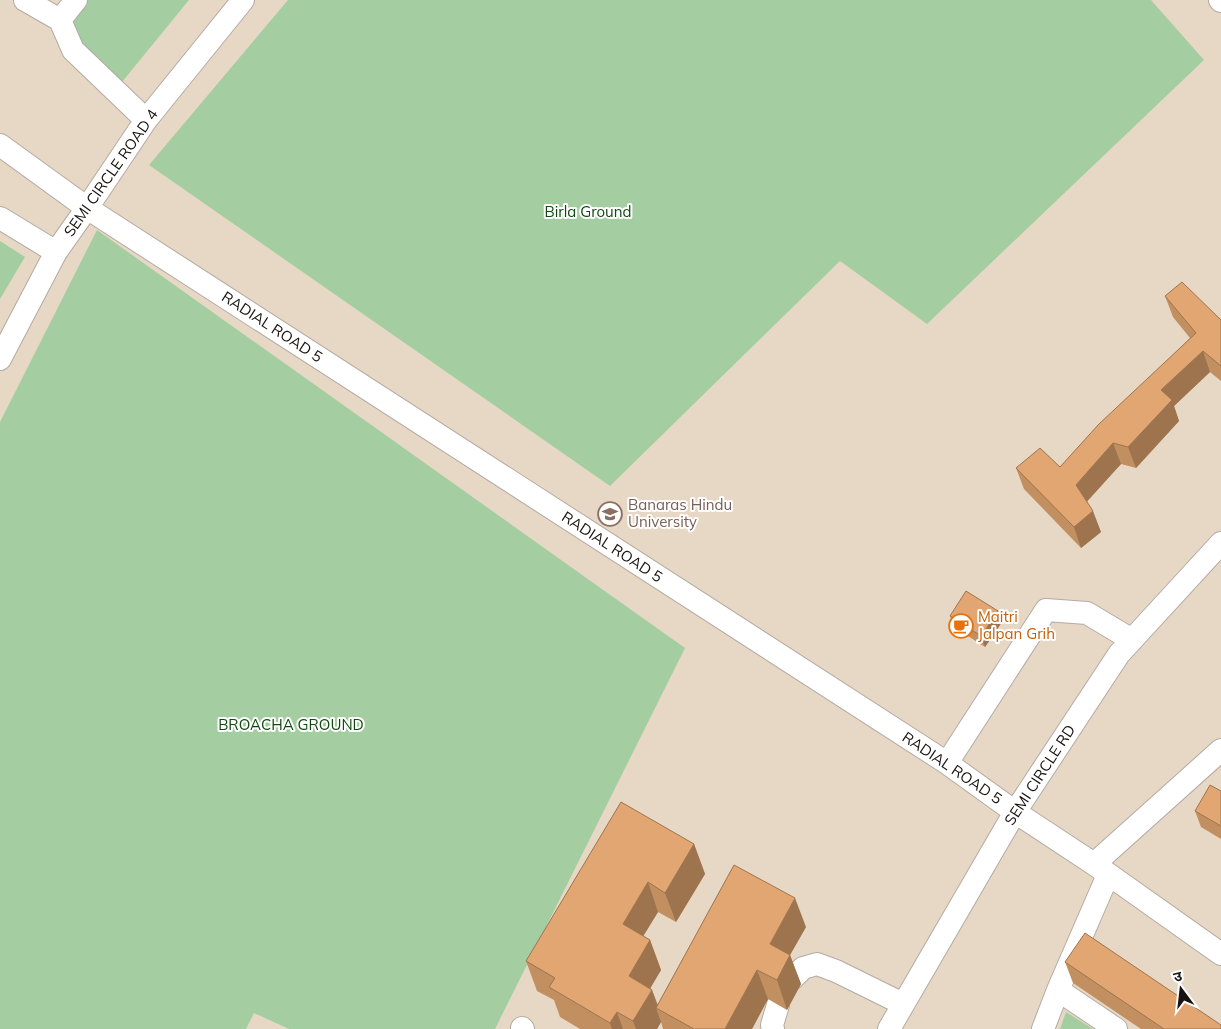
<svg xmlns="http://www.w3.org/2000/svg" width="1221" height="1029" viewBox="0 0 1221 1029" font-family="Mulish,'Noto Sans Devanagari',sans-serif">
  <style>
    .education { fill: #e7d8c6 }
    .green { fill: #a4cea1 }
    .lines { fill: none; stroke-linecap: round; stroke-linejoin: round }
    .minor-casing { stroke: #b4aaa2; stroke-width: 24 }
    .minor { stroke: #fff; stroke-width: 22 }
    .wall { fill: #c28f61 }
    .shaded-wall { fill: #9e744f }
    .building { fill: #e1a671; stroke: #9e744f }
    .labels { text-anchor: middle; stroke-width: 4; stroke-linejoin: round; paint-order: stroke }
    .street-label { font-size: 15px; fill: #171311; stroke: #fff }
    .park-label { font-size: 15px; fill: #104811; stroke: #fff }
    .education-label { font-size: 15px; fill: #785e54; stroke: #fff; text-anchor: start }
    .food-label { font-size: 15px; fill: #c56008; stroke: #fff; text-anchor: start }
  </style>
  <rect width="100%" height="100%" fill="#ece2da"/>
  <!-- education -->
  <path class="education" d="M0,0H1221V1029H0Z"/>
  <!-- green -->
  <path class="green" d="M86,0H189L122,82L92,66L70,18Z
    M288,0H1151L1204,60L927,324L840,261L610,486L149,165Z
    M97,230L685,648L495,1029H289L254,1013L246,1029H0V422Z
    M0,241L25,257L0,299Z
    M1066,1012L1093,1029H1060Z"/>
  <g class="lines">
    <!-- minor casing -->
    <g class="minor-casing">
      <path id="minor" d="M25,0L60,20
        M76,0L60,20L73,50L146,120
        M1220,0L1221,1
        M0,145L87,208L947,763L1015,812L1094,864L1221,954
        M0,218L56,252
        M0,359L56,252L87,208L146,120L243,0
        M947,763L1046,610L1087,613L1132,640
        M1094,864L1221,750
        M792,979L803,968L817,964L836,971L903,1004
        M1058,990L1116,1029
        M522,1028L523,1029
        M773,1029L772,1025L778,1005
        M889,1029L1015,812L1119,654L1221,543
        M1043,1029L1058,990L1108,875"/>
    </g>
    <!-- minor -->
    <use href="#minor" class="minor"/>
  </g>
  <!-- wall -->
  <path class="wall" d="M1165,296L1221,320V381L1210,372L1174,406L1179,421L1136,468L1121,464L1087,501L1101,532L1081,548L1024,489L1016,468L1060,467L1190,338L1173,317Z
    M998,611L1002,622L985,647L954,627L950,616Z
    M1221,791V839L1201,827L1195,811Z
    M694,844L705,874L676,922L658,912L643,936L650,940L661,970L650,988L652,990L658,1005L806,927L790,955L801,984L787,1010L768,999L752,1029H663L661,1022L657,1029H580L560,1017L554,1000L537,991L526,961Z
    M1065,962L1221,1029H1141L1073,983Z"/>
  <!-- shaded-wall -->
  <path class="shaded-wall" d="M1203,351L1210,372L1174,406L1179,421L1136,468L1128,447L1161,390Z
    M1113,443L1121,464L1083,506L1076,485Z
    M1093,511L1101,532L1081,548L1074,527Z
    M998,611L1002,622L985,647L981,636Z
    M694,844L705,874L676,922L665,893Z
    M648,882L658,912L633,953L623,924Z
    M795,898L806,927L790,955L801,984L787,1010L777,980L770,944Z
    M650,940L661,970L640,1006L629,976Z
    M757,970L768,999L752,1029H725Z
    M652,990L659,1010L656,1008L661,1022L657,1029H636L633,1021Z
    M617,1012L623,1029H612L610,1023Z"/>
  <!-- building -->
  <path class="building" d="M1182,282L1221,320V366L1203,351L1161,390L1172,400L1128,447L1113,443L1076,485L1093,511L1074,527L1016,468L1040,448L1060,467L1099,424L1196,333L1165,296Z
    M966,591L998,611L981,636L950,616Z
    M1210,785L1221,791V826L1195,811Z
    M621,802L694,844L665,893L648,882L623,924L650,940L629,976L652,990L633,1021L617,1012L610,1023L549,987L555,978L526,961Z
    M734,865L795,898L770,944L790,955L777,980L757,970L725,1029H694L656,1008Z
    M1085,933L1221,1025V1029H1164L1065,962Z"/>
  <!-- icons -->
  <defs>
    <g id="university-ring" transform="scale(1.25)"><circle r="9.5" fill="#fff" stroke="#8d6e63" stroke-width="1.5"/><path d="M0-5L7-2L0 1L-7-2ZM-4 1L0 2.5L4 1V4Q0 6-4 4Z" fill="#8d6e63"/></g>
    <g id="cafe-ring" transform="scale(1.25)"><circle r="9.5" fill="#fff" stroke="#e8710a" stroke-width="1.5"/><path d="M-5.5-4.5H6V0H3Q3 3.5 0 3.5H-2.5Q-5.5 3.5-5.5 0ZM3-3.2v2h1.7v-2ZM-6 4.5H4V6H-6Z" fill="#e8710a"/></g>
  </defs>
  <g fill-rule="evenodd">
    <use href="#university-ring" x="610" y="514"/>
    <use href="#cafe-ring" x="961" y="626"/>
  </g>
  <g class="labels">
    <!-- street labels -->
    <g class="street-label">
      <text transform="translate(111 173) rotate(-55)" y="5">SEMI CIRCLE ROAD 4</text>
      <text transform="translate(272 327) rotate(33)" y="5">RADIAL ROAD 5</text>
      <text transform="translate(612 547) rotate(33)" y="5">RADIAL ROAD 5</text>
      <text transform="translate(952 768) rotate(34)" y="5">RADIAL ROAD 5</text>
      <text transform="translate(1040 775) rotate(-57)" y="5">SEMI CIRCLE RD</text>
    </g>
    <!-- park labels -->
    <g class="park-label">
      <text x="588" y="217">Birla Ground</text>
      <text x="291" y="730">BROACHA GROUND</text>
    </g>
    <!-- education labels -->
    <g class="education-label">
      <text x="628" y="510">Banaras Hindu<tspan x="628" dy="17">University</tspan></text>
    </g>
    <!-- food labels -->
    <g class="food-label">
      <text x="978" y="622">Maitri<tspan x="978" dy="17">Jalpan Grih</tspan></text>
    </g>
  </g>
  <!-- north arrow -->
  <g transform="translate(1181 989) rotate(345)" stroke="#ffffff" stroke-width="4" paint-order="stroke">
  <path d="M0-4L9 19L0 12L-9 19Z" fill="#171311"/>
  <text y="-8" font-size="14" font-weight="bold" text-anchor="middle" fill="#171311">उ</text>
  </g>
</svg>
